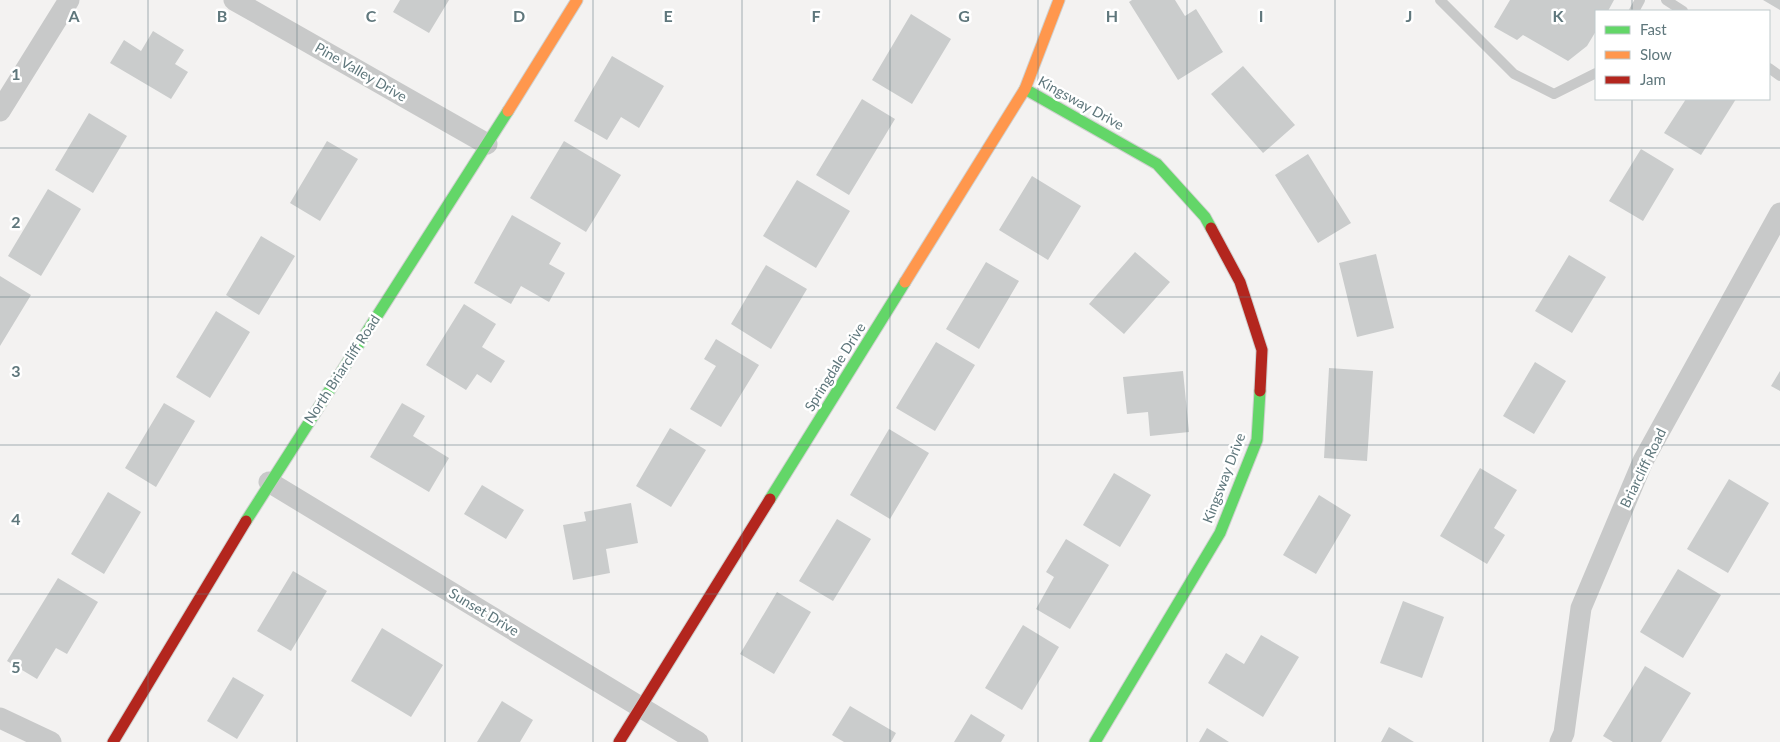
<svg xmlns="http://www.w3.org/2000/svg" width="1780" height="742" viewBox="0 0 1780 742" font-family="Lato,sans-serif">
  <style>
    .building { fill: #cacccc }
    .lines { fill: none; stroke-linecap: round; stroke-linejoin: round }
    .fast-casing { stroke: #cfd0cf; stroke-width: 13 }
    .slow-casing { stroke: #cfd0cf; stroke-width: 13 }
    .jam-casing { stroke: #cfd0cf; stroke-width: 13 }
    .lane { stroke: #c8c9c9; stroke-width: 10 }
    .street { stroke: #c8c9c9; stroke-width: 21 }
    .fast { stroke: #63d668; stroke-width: 11 }
    .slow { stroke: #ff974d; stroke-width: 11 }
    .jam { stroke: #b3261e; stroke-width: 11 }
    .grid { fill: none; stroke: #5f777c; stroke-width: 1; stroke-opacity: 0.55 }
    .labels { text-anchor: middle; stroke-width: 5; stroke-linejoin: round; paint-order: stroke }
    .street-label { font-size: 14px; fill: #5f777c; stroke: #fff }
    .grid-label { font-size: 16px; text-anchor: middle; font-weight: bold; fill: #5f777c; stroke: #fff; stroke-width: 5; stroke-linejoin: round; paint-order: stroke }
  </style>
  <rect width="100%" height="100%" fill="#f3f2f1"/>
  <!-- building -->
  <path class="building" d="M400,0H449L429,33L393,12Z
    M1132,0H1175L1185,16L1196,9L1223,52L1178,80L1129,2Z
    M1510,0H1614L1608,11H1596V31L1587,46L1568,61L1523,35L1517,40L1494,27Z
    M1763,0H1780V10Z
    M911,14L951,39L912,104L872,80Z
    M153,31L184,50L175,64L188,72L171,99L110,63L124,40L141,51Z
    M612,56L664,86L639,128L621,117L607,140L574,121Z
    M1243,66L1295,125L1263,153L1211,94Z
    M862,99L895,119L849,195L816,175Z
    M1686,99H1736L1701,155L1664,133Z
    M89,113L127,136L93,193L55,170Z
    M327,141L358,159L320,221L290,203Z
    M564,141L621,175L586,232L530,198Z
    M1641,149L1674,169L1643,221L1609,201Z
    M1308,154L1351,223L1318,243L1275,175Z
    M1032,176L1081,206L1048,260L999,230Z
    M797,180L850,211L816,268L763,236Z
    M48,189L81,209L41,276L8,256Z
    M512,215L561,243L549,264L565,273L549,302L521,286L511,304L474,283Z
    M261,236L295,256L259,315L226,295Z
    M1135,252L1170,282L1124,334L1089,304Z
    M1376,254L1394,328L1357,337L1339,263Z
    M1569,255L1606,277L1572,333L1535,311Z
    M986,262L1019,281L979,349L946,329Z
    M766,265L807,289L771,349L731,324Z
    M0,276L31,295L0,346Z
    M464,304L496,324L482,347L505,361L491,383L477,374L466,390L426,365Z
    M216,311L250,332L210,398L176,377Z
    M716,339L759,365L721,427L690,409L716,366L704,359Z
    M936,342L975,365L935,431L896,408Z
    M1535,362L1566,381L1534,434L1503,416Z
    M1329,368L1373,371L1367,461L1324,458Z
    M1183,371L1189,432L1150,436L1148,412L1127,414L1123,377Z
    M1780,371V391L1771,386Z
    M164,403L195,421L156,487L125,468Z
    M402,403L425,416L413,436L449,458L429,492L370,457Z
    M670,428L706,450L671,507L636,486Z
    M889,429L929,453L890,519L850,495Z
    M1480,468L1517,490L1494,528L1505,535L1487,564L1440,536Z
    M1114,473L1151,495L1120,547L1083,525Z
    M1729,479L1769,503L1728,573L1687,549Z
    M482,485L524,510L506,539L464,514Z
    M108,492L141,512L104,574L71,554Z
    M1319,495L1351,515L1316,574L1283,555Z
    M631,503L638,543L606,549L610,573L573,580L563,525L586,521L584,512Z
    M837,519L871,539L833,601L799,581Z
    M1066,539L1109,565L1070,629L1036,609L1054,577L1046,572Z
    M1678,569L1721,595L1683,658L1640,632Z
    M293,571L327,591L291,651L257,631Z
    M58,578L98,602L67,654L56,648L37,679L7,661Z
    M777,592L811,612L774,674L740,654Z
    M1403,601L1444,617L1422,678L1380,663Z
    M1023,625L1059,647L1022,710L985,688Z
    M382,628L443,665L411,717L351,681Z
    M1261,635L1299,657L1263,717L1208,683L1226,653L1244,664Z
    M1645,666L1691,693L1661,742H1613L1603,736Z
    M233,677L264,695L237,739L207,721Z
    M502,701L533,720L520,742H477Z
    M850,706L896,733L891,742H844L832,735Z
    M971,714L1005,735L1001,742H954Z
    M1389,727L1414,742H1381Z
    M1207,728L1229,742H1199Z"/>
  <g class="lines">
    <!-- fast casing -->
    <g class="fast-casing">
      <path id="fast" d="M1025,89L1157,164L1205,217L1211,228
        M770,499L905,282
        M246,521L508,111
        M1095,742L1220,533L1257,440L1260,391"/>
    </g>
    <!-- slow casing -->
    <g class="slow-casing">
      <path id="slow" d="M508,111L577,0
        M905,282L1025,89L1059,0"/>
    </g>
    <!-- jam casing -->
    <g class="jam-casing">
      <path id="jam" d="M1211,228L1240,282L1262,350L1260,391
        M113,742L246,521
        M619,742L770,499"/>
    </g>
    <!-- lane -->
    <path class="lane" d="M1440,0L1514,74L1554,94L1596,73
      M1666,0L1683,11
      M1634,11L1640,0
      M1769,68L1780,76"/>
    <!-- street -->
    <path class="street" d="M234,0L487,144
      M0,111L69,0
      M269,482L698,742
      M0,718L51,742
      M1560,742L1564,733L1581,608L1643,461L1780,213"/>
    <!-- fast -->
    <use href="#fast" class="fast"/>
    <!-- slow -->
    <use href="#slow" class="slow"/>
    <!-- jam -->
    <use href="#jam" class="jam"/>
  </g>
  <!-- grid -->
  <path class="grid" d="M148,0V742M297,0V742M445,0V742M593,0V742M742,0V742M890,0V742M1038,0V742M1187,0V742M1335,0V742M1483,0V742M1632,0V11M1632,99V742M0,148H1780M0,297H1780M0,445H1780M0,594H1780"/>
  <g class="labels">
    <!-- street labels -->
    <g class="street-label">
      <text transform="translate(361 72) rotate(30)" y="5">Pine Valley Drive</text>
      <text transform="translate(1081 103) rotate(29)" y="5">Kingsway Drive</text>
      <text transform="translate(835 367) rotate(-58)" y="5">Springdale Drive</text>
      <text transform="translate(342 369) rotate(-57)" y="5">North Briarcliff Road</text>
      <text transform="translate(1643 468) rotate(-64)" y="5">Briarcliff Road</text>
      <text transform="translate(1224 478) rotate(-69)" y="5">Kingsway Drive</text>
      <text transform="translate(484 612) rotate(31)" y="5">Sunset Drive</text>
    </g>
  </g>
  <g class="grid-label">
    <text x="74" y="22">A</text>
    <text x="222" y="22">B</text>
    <text x="371" y="22">C</text>
    <text x="519" y="22">D</text>
    <text x="668" y="22">E</text>
    <text x="816" y="22">F</text>
    <text x="964" y="22">G</text>
    <text x="1112" y="22">H</text>
    <text x="1261" y="22">I</text>
    <text x="1409" y="22">J</text>
    <text x="1558" y="22">K</text>
    <text x="16" y="80">1</text>
    <text x="16" y="228">2</text>
    <text x="16" y="377">3</text>
    <text x="16" y="525">4</text>
    <text x="16" y="673">5</text>
  </g>
  <!-- legend -->
  <rect x="1595" y="10" width="175" height="90" fill="#ffffff" stroke="#bfc9cb"/>
  <rect x="1605" y="26" width="25" height="8" fill="#63d668" stroke="#bfc9cb"/>
  <text x="1640" y="35" font-size="15" fill="#5f777c">Fast</text>
  <rect x="1605" y="51" width="25" height="8" fill="#ff974d" stroke="#bfc9cb"/>
  <text x="1640" y="60" font-size="15" fill="#5f777c">Slow</text>
  <rect x="1605" y="76" width="25" height="8" fill="#b3261e" stroke="#bfc9cb"/>
  <text x="1640" y="85" font-size="15" fill="#5f777c">Jam</text>
</svg>
